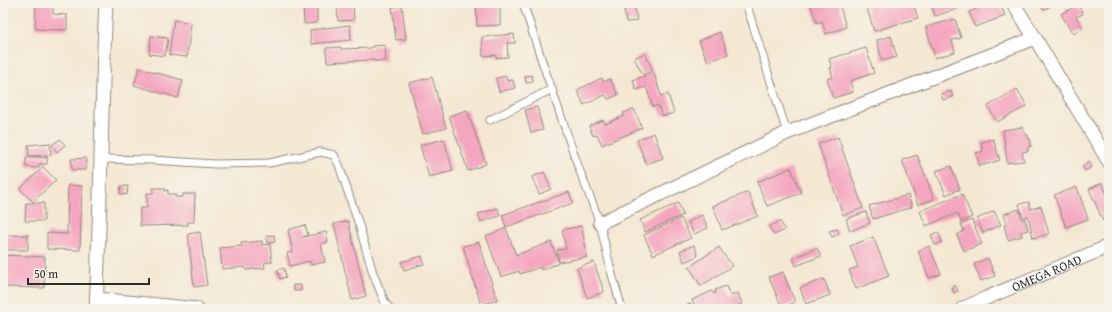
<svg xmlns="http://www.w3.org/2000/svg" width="1112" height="312" viewBox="0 0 1112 312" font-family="'Gentium Book Plus',serif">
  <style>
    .building { fill: #f4a5bf }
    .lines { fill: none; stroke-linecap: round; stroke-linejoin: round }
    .service-casing { stroke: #908a7f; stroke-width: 9 }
    .minor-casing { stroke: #908a7f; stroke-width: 15 }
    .service { stroke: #fff; stroke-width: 7 }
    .minor { stroke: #fff; stroke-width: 13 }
    .labels { text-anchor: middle; stroke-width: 3; stroke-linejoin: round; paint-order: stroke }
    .street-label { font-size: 13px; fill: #2b2b2b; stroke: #f7f3e8 }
  </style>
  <rect width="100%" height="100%" fill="#f7f3e8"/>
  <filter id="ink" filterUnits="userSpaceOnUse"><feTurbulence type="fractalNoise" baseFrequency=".025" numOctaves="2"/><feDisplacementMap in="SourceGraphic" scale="8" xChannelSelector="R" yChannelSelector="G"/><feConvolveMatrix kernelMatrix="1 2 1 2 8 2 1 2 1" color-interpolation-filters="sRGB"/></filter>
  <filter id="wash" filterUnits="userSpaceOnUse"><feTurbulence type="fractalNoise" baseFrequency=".012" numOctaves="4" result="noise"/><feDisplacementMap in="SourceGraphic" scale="16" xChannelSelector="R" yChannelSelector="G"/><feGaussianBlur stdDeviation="0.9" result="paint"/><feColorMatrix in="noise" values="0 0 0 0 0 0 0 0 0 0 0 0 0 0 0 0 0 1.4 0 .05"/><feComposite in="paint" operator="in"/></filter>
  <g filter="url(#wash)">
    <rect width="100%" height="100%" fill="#f4e8d3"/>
    <g id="blocks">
      <!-- building -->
      <path class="building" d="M36,3H53V14L67,15V30L35,29Z
        M303,3H317V23L304,24Z
        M337,3H353L354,20L338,21Z
        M476,3H500V25L477,26Z
        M623,3H634L637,21L626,22Z
        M810,3H839L846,27L826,34L822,21L817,23Z
        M874,3H913L918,18L874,31L866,5Z
        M931,3H958L960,8L935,16Z
        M991,3H1000L1005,16L975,27L969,12Z
        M1039,3H1056L1043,10Z
        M1078,5L1083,14L1076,17L1083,28L1073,34L1061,14Z
        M402,6L406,39L396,40L392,7Z
        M955,19L961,38L952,40L955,52L935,58L926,27Z
        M174,20L191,23L187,57L169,55Z
        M350,25L351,40L311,44L310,30Z
        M720,32L728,54L708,62L699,41Z
        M514,34L515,43H507L508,57L496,58V55L483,56L482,37Z
        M151,36L168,38L165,56L149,54Z
        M891,36L897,57L882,61L877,40Z
        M385,45L386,61H373V60L327,62L326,48L341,47V49L372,48V46Z
        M866,48L874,73L850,81L853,92L833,98L827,79L833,77L830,68H832L829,59Z
        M645,53L653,71L643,75L634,58Z
        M139,68L183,80L178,98L134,85Z
        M654,73L661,96L668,94L674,113L662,116L658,105L653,107L646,87L636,90L633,80Z
        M532,75L533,82L526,83L525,76Z
        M506,76L507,81L513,80L515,88L499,92L496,78Z
        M432,77L446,128L423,134L409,83Z
        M602,78L603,82L610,79L618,95L608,99L605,95L584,105L577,90Z
        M1017,89L1027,106L997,122L988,106Z
        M951,91L953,97L943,100L941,94Z
        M537,107L543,130L531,133L525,110Z
        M634,109L642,128L602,145L597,134L593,136L589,126L603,120L605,124L624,116L623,113Z
        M467,110L486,164L468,171L449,116Z
        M1023,127L1025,135H1028V139H1030L1031,146L1028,147V151L1022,152L1024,161L1007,163L1003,130Z
        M654,133L663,158L646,164L637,140Z
        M838,137L863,208L843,215L818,144Z
        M60,139L65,145L57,152L52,145Z
        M444,139L453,171L429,177L420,145Z
        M993,139L1000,160L980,166L976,153L983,151L981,142Z
        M50,143L51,155L29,156L28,145Z
        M917,155L934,199L918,205L902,160Z
        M26,157H47V164H39V168L26,167Z
        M86,158V170H72L71,159Z
        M1089,161L1092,167L1085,171L1082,166Z
        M951,166L960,189L946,195L936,171Z
        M43,167L56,180L33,202L20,189Z
        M791,168L801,193L767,206L757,182Z
        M544,172L551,189L539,194L532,177Z
        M1102,183L1109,199V218L1103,221L1089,189Z
        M68,185L82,186L80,250L47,249V233L67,234Z
        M121,186H128L127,195L120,194Z
        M1077,187L1088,219L1066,227L1054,195Z
        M153,188H165V191L168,190V194H175V197H183V194H195L194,222H188V225L140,226V208H147V193H153Z
        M569,192L573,203L506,227L502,215Z
        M748,192L758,216L722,230L713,206Z
        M962,194L972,217L961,222L958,213L926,226L920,211Z
        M908,195L912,207L873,219L869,206Z
        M1029,202L1031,209L1041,206L1049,234L1033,238L1028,216L1023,218L1019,204Z
        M26,203H44V221H25Z
        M678,203L683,215L645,232L640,220Z
        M498,208L500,216L481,222L478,214Z
        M1019,209L1022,220L1025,219L1028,230L1021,232L1022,236L1008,240L1004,225L1007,224L1004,214Z
        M994,211L1001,225L983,233L977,219Z
        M866,212L870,223L850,231L846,219Z
        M702,215L708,228L694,234L688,222Z
        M681,218L691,238L653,255L644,235Z
        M972,220L982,244L964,251L957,235L964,231L961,224Z
        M348,221L366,296L352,300L334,224Z
        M780,221L785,230L774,235L769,227Z
        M305,225L308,235L303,237L326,232L328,242L321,244L325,262L311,265L310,261L290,266L287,253L293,252L288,230Z
        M581,226L586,248L585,249L587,257L559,262L557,250L566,249L562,230Z
        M506,228L516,255L551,242L559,263L541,270L540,267L520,274L519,271L501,277L486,236Z
        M837,229L839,234L832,237L829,231Z
        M200,232L207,285L194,287L188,234Z
        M938,232L942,242L935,245L931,235Z
        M3,235H28V250H3Z
        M274,235L275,242L268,243L266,236Z
        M873,237L889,276L856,289L849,270L858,267L850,246Z
        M262,241V245L270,244L272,262L264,263L265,268L246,270L245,267L222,269L220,248L242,246L241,243Z
        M479,242L497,300L481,305L463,246Z
        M694,245L698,256L684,262L680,251Z
        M929,246L941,274L929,278L918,251Z
        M719,247L732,266L701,286L689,267Z
        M817,248L821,256L796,266L793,258Z
        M3,255L45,257L44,288L3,287Z
        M422,256L424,264L404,270L401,262Z
        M988,258L995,276L981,281L974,264Z
        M594,262L604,292L587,298L577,268Z
        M284,268L286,277L280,279L277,270Z
        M783,272L795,302L782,308L769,277Z
        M824,279L830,295L806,304L800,288Z
        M293,285H301V291H294Z
        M955,285L958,291L954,293L952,287Z
        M726,286L730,296L738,293L742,304L737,306L739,309H696L692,300L712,291L714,294L716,293L715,290Z
        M691,304L692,309H674Z"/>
    </g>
  </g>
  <g filter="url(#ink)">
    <use href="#blocks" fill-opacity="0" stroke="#908a7f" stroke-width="1"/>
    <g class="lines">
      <!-- service casing -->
      <g class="service-casing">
        <path id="service" d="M523,3L543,64L578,166L600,223L611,271L622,309
          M746,3L787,133
          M490,120L552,89
          M102,159L152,160L215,164L269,163L321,152L334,155L339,165L359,225L373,273L385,303L390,309"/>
      </g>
      <!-- minor casing -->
      <g class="minor-casing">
        <g id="minor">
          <path d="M1013,3L1035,38L1109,162"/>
          <path d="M600,223L787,133L1035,38"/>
          <path d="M97,299L197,309"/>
          <path d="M96,309C101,207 101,105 106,3"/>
          <path id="s1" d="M962,309L984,299L1109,246"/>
        </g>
      </g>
      <!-- service -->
      <use href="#service" class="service"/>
      <!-- minor -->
      <use href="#minor" class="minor"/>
    </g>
  </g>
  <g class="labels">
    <!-- street labels -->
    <g class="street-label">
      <text dy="5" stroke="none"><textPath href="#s1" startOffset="92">OMEGA ROAD</textPath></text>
    </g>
  </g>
  <!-- margin -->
  <rect width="1112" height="312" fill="none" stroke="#f7f3e8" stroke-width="16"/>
  <!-- scale -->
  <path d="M28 278v6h121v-6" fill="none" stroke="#2b2b2b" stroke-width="2"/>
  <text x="34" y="278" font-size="12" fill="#2b2b2b" stroke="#f7f3e8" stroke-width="3" paint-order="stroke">50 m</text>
</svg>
